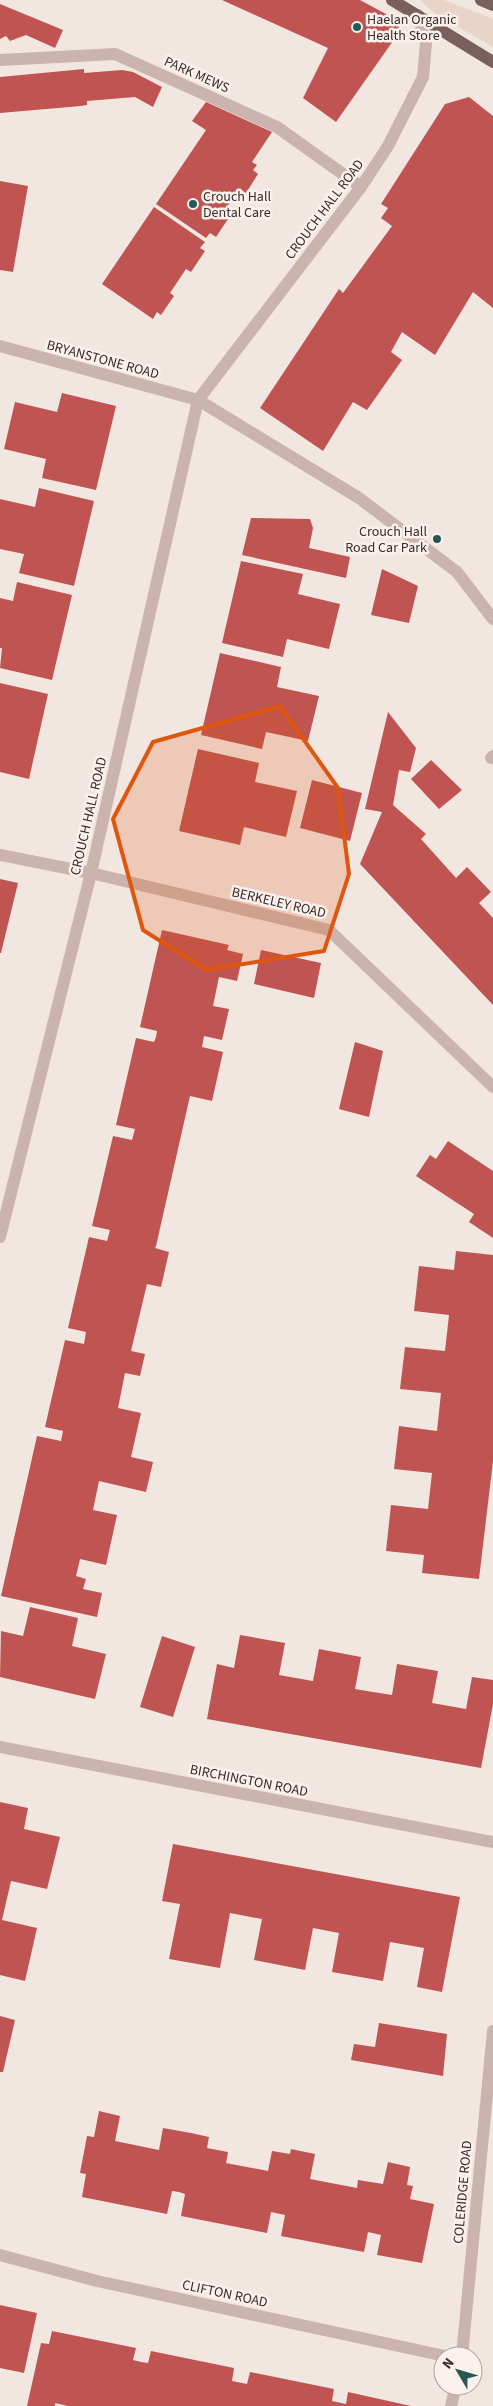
<svg xmlns="http://www.w3.org/2000/svg" width="493" height="2406" viewBox="0 0 493 2406" font-family="'Source Sans 3',sans-serif">
  <style>
    .plaza { fill: #e9d4c9 }
    .building { fill: #c05452 }
    .lines { fill: none; stroke-linecap: round; stroke-linejoin: round }
    .minor { stroke: #cab4ad; stroke-width: 12 }
    .major { stroke: #7a605d; stroke-width: 12 }
    .marked { fill: #df570e; fill-opacity: 0.2; stroke: #df570e; stroke-width: 4; stroke-linejoin: round }
    .poi-dot { fill: #235950; stroke: #faf1ed; stroke-width: 2 }
    .labels { text-anchor: middle; stroke-width: 5; stroke-linejoin: round; paint-order: stroke }
    .poi-label { font-size: 14px; fill: #392c2b; stroke: #faf1ed; text-anchor: start }
    .street-label { font-size: 14px; fill: #392c2b; stroke: #faf1ed }
  </style>
  <rect width="100%" height="100%" fill="#f2e6e1"/>
  <!-- plaza -->
  <path class="plaza" d="M420,0H444L493,19V47L434,13Z"/>
  <!-- building -->
  <path class="building" d="M222,0H360L397,20L400,31L336,122L303,98L328,48Z
    M0,4L63,30L55,48L26,35L10,41L6,36L0,39Z
    M84,69V73L122,70L133,72L162,87L153,107L135,97L87,101V105L81,106L0,113V77Z
    M469,97L493,116V308L473,292L435,355L402,332L391,352L402,360L367,410L353,402L323,451L260,408L339,289L343,293L392,226L381,218L388,208L381,204L445,104Z
    M206,102L272,132L252,162L257,165L253,170L258,174L246,193L240,189L226,208L223,215L228,219L216,237L210,233L206,238L156,204L206,130L192,121Z
    M0,181L28,186L13,272L0,270Z
    M154,207L205,242L200,248L205,251L191,272L186,269L170,293L174,296L161,315L157,312L153,319L102,284Z
    M62,393L116,406L96,490L42,478L46,459L4,449L15,402L57,412Z
    M39,488L94,501L74,586L19,573L24,554L0,549V499L35,507Z
    M251,518L310,519L313,528L309,548L350,557L346,578L242,555Z
    M241,561L303,574L298,594L340,604L329,649L287,639L283,657L222,643Z
    M382,569L418,586L409,623L371,615Z
    M17,582L72,595L52,680L0,668L2,648H0V598L13,601Z
    M220,653L281,667L277,687L319,696L308,741L266,732L262,749L201,735Z
    M0,683L48,694L29,779L0,772Z
    M388,712L416,748L410,772L399,770L393,805L426,834L421,839L456,878L467,867L491,892L479,903L493,918V1005L360,864L382,812L365,809Z
    M198,749L259,763L255,782L297,791L286,837L244,827L240,845L179,831Z
    M431,760L462,790L439,809L411,779Z
    M312,780L362,793L350,841L300,828Z
    M0,879L18,883L1,953H0Z
    M162,930L229,945L227,950L243,954L237,981L219,977L213,1006L229,1009L222,1040L204,1036L202,1047L223,1052L212,1101L190,1096L156,1246L155,1248L169,1252L161,1287L147,1284L131,1351L145,1354L140,1376L125,1373L118,1408L141,1413L131,1457L153,1462L146,1492L99,1481L93,1510L117,1515L106,1565L80,1559L77,1572L76,1576L86,1579L83,1589L102,1593L97,1617L1,1596L37,1436L61,1441L63,1431L45,1427L65,1340L84,1344L86,1332L68,1328L89,1237L107,1241L110,1230L92,1226L113,1136L132,1140L135,1129L116,1125L136,1038L154,1042L156,1037L157,1031L140,1027Z
    M261,950L321,963L314,998L254,984Z
    M355,1042L383,1051L369,1117L339,1109Z
    M448,1141L493,1171V1238L469,1222L474,1214L416,1176L430,1155L436,1159Z
    M456,1251L493,1255V1461L479,1579L422,1573L424,1555L386,1551L391,1505L428,1509L432,1473L394,1469L399,1426L437,1431L441,1393L400,1389L405,1347L445,1351L449,1315L414,1311L419,1266L454,1270Z
    M30,1607L78,1618L72,1646L106,1654L95,1699L0,1677L1,1631L23,1636Z
    M240,1635L285,1643L279,1675L313,1681L319,1649L361,1657L355,1689L373,1692L392,1695L397,1664L438,1671L432,1703L466,1709L472,1677L493,1680V1704L481,1768L207,1719L217,1664L234,1668Z
    M162,1636L195,1647L173,1717L140,1707Z
    M0,1802L28,1808L24,1829L60,1837L47,1889L11,1881L2,1920L37,1928L25,1981L0,1975Z
    M173,1844L460,1897L442,1992L417,1987L424,1948L390,1942L383,1981L332,1972L339,1933L313,1928L305,1970L254,1960L262,1919L230,1913L220,1968L169,1959L180,1904L162,1901Z
    M0,2016L15,2020L3,2072H0Z
    M379,2023L447,2034L443,2076L351,2060L354,2044L375,2047Z
    M99,2111L120,2116L115,2141L159,2150L163,2128L191,2133L209,2137L207,2148L228,2152L226,2163L268,2171L272,2151L290,2154L291,2149L315,2154L310,2179L357,2188L358,2180L383,2184L388,2162L410,2167L407,2185L413,2186L410,2199L434,2204L422,2263L377,2255L381,2235L368,2232L364,2252L281,2236L285,2215L271,2212L267,2233L181,2216L185,2194L179,2192L172,2191L167,2214L82,2197L86,2174L80,2173L87,2136L94,2137Z
    M0,2305L37,2313L24,2373L0,2368Z
    M52,2331L136,2348L133,2360L141,2362L148,2363L151,2351L234,2368L232,2381L247,2384L250,2372L334,2389L332,2401L346,2404L348,2392L411,2406H68L55,2403V2406H27L41,2343L49,2344Z"/>
  <g class="lines">
    <!-- minor -->
    <path class="minor" d="M0,60L115,54L277,127L361,187
      M0,346L198,400L359,498L457,572L493,619
      M491,758L493,756
      M0,855L91,873L329,930L493,1087
      M0,1237L91,873L198,400L361,187L388,146L423,77L426,43L418,15
      M0,1747L493,1842
      M0,2255L97,2281L445,2356
      M462,2356L493,2031
      M451,2406L456,2386"/>
    <!-- major -->
    <path class="major" d="M392,0L493,62
      M481,0L493,5"/>
  </g>
  <!-- marked area -->
  <path class="marked" d="M280,706L338,788L349,874L324,951L206,970L143,930L113,819L153,742Z"/>
  <!-- markers -->
  <g class="poi-dot">
    <circle cx="357" cy="27" r="5"/>
    <circle cx="193" cy="204" r="5"/>
    <circle cx="437" cy="539" r="5"/>
  </g>
  <g class="labels">
    <!-- poi labels -->
    <g class="poi-label">
      <text x="367" y="24">Haelan Organic<tspan x="367" dy="16">Health Store</tspan></text>
      <text x="203" y="201">Crouch Hall<tspan x="203" dy="16">Dental Care</tspan></text>
      <text x="427" y="536" text-anchor="end">Crouch Hall<tspan x="427" dy="16">Road Car Park</tspan></text>
    </g>
    <!-- street labels -->
    <g class="street-label">
      <text transform="translate(197 74) rotate(24)" y="5">PARK MEWS</text>
      <text transform="translate(324 209) rotate(-53)" y="5">CROUCH HALL ROAD</text>
      <text transform="translate(103 359) rotate(15)" y="5">BRYANSTONE ROAD</text>
      <text transform="translate(88 816) rotate(-77)" y="5">CROUCH HALL ROAD</text>
      <text transform="translate(279 902) rotate(13)" y="5">BERKELEY ROAD</text>
      <text transform="translate(249 1780) rotate(11)" y="5">BIRCHINGTON ROAD</text>
      <text transform="translate(462 2192) rotate(-85)" y="5">COLERIDGE ROAD</text>
      <text transform="translate(225 2293) rotate(12)" y="5">CLIFTON ROAD</text>
    </g>
  </g>
  <!-- north arrow -->
  <g transform="translate(458 2371) rotate(308)"><circle r="24" fill="#faf1ed" stroke="#ada29f"/>
  <path d="M0-4L9 19L0 12L-9 19Z" fill="#235950"/>
  <text y="-8" font-size="14" font-weight="bold" text-anchor="middle" fill="#392c2b">N</text>
  </g>
</svg>
